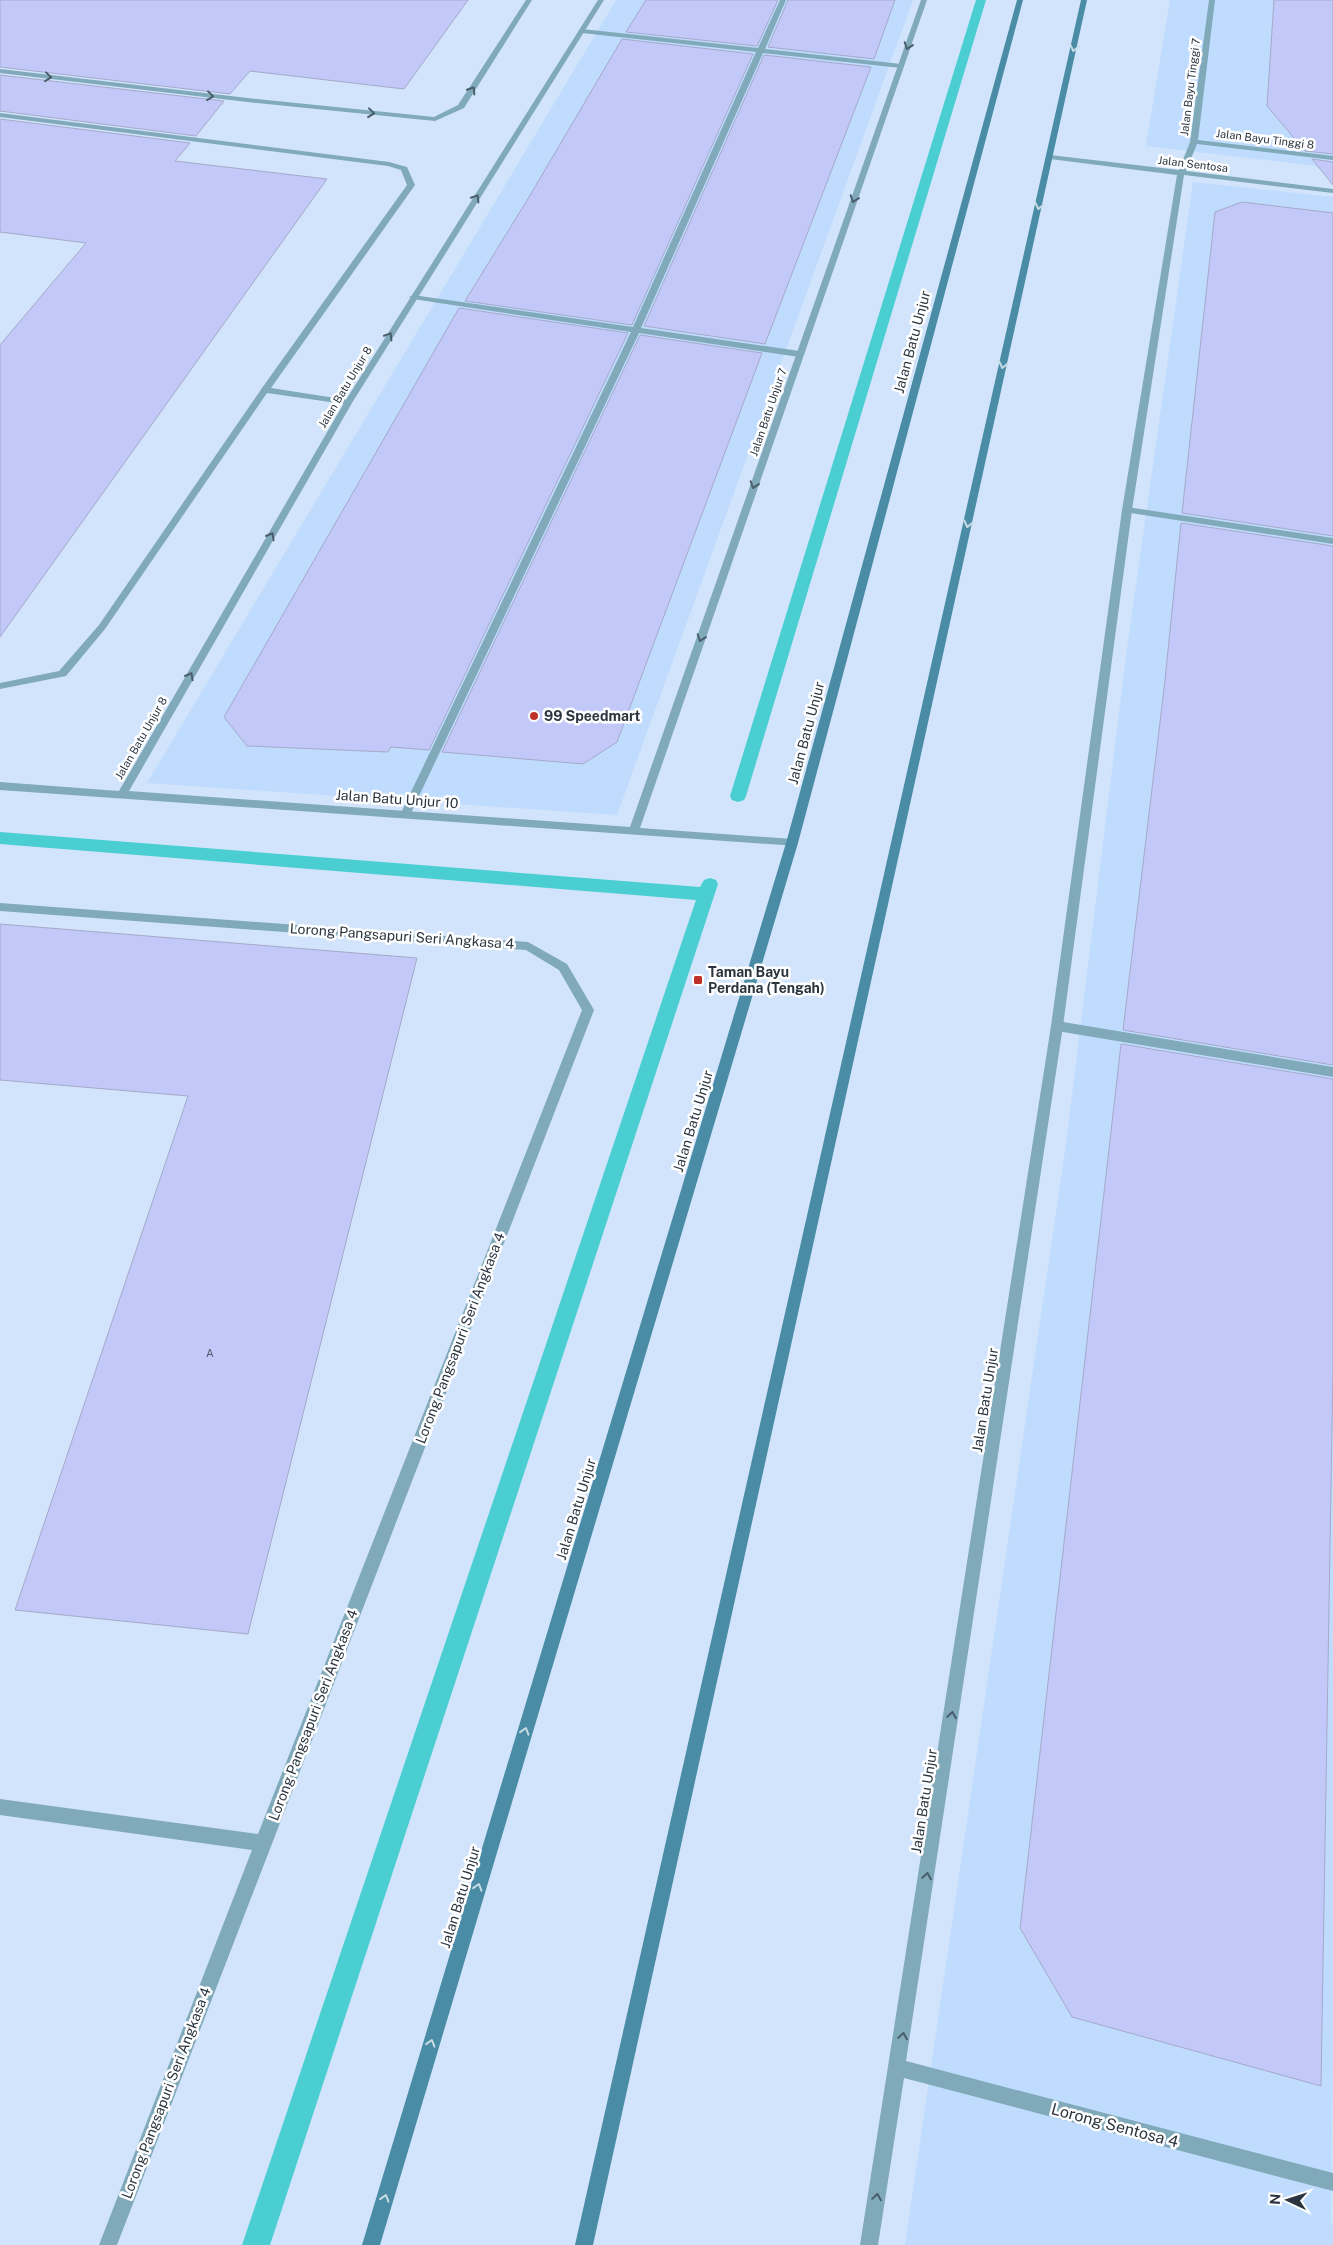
<svg xmlns="http://www.w3.org/2000/svg" width="1333" height="2245" viewBox="0 0 1333 2245" font-family="'Public Sans',sans-serif">
  <style>
    .built { fill: #bfdcfe }
    .lines { fill: none; stroke-linecap: round; stroke-linejoin: round }
    .stream { fill: #4aced2; fill-rule: evenodd }
    .building { fill: #c2c8f8; stroke: #a5a9c9 }
    .lane { fill: #80a9ba; fill-rule: evenodd }
    .street { fill: #80a9ba; fill-rule: evenodd }
    .secondary { fill: #4a8ca5; fill-rule: evenodd }
    .oneway { stroke: #495e6b }
    .oneway2 { stroke: #c9dce4 }
    .poi-dot { fill: #be3128; stroke: #fff; stroke-width: 2 }
    .labels { text-anchor: middle; stroke-width: 5; stroke-linejoin: round; paint-order: stroke }
    .far-street-label { font-size: 11px; fill: #2b3540; stroke: #fff }
    .number-label { font-size: 11px; fill: #515a6e }
    .street-label { font-size: 14px; fill: #2b3540; stroke: #fff }
    .poi-label { font-size: 14px; font-weight: bold; fill: #2b3540; stroke: #fff; text-anchor: start }
    .near-street-label { font-size: 16px; fill: #2b3540; stroke: #fff }
  </style>
  <rect width="100%" height="100%" fill="#d1e4fb"/>
  <!-- built -->
  <path class="built" d="M616,0H913L617,815L147,783Z
    M1170,0H1333V168L1146,146Z
    M1193,182L1333,197V2045L1331,2223L1333,2224V2245H905L1066,1144L1126,656Z"/>
  <g class="lines">
    <!-- stream -->
    <path class="stream" d="M976,0H986L746,796L744,800L738,802L732,800L730,796Z
      M0,832L700,887L704,880L710,878L716,880L718,884L270,2245H242L696,900L0,844Z"/>
  </g>
  <!-- building -->
  <path class="building" d="M0,0H468L404,89L250,71L230,94L0,67Z
    M646,0H778L757,46L626,32Z
    M788,0H895L874,59L768,47Z
    M1274,0H1333V154L1305,151L1267,106Z
    M622,39L753,54L632,325L465,301L529,197Z
    M764,55L871,67L765,344L644,326Z
    M0,75L224,101L196,136L0,111Z
    M0,119L190,143L175,161L327,179L0,637V345L86,243L0,232Z
    M1312,159L1333,162V185Z
    M1242,202L1333,213V536L1182,513L1215,212Z
    M459,308L628,333L429,750L391,747L388,752L247,746L224,717Z
    M640,335L762,353L617,742L583,764L442,752Z
    M1181,523L1333,546V1065L1123,1030L1164,689Z
    M0,924L417,958L248,1634L15,1610L188,1096L0,1080Z
    M1121,1044L1333,1079V1368L1321,2086L1072,2017L1020,1928Z"/>
  <g class="lines">
    <!-- lane -->
    <path class="lane" d="M526,0H532L464,108L435,121L257,103L0,73V69L257,99L434,117L458,105Z
      M780,0H786L765,49L901,64L904,66L901,68L763,53L641,328L799,351L803,354L799,357L639,333L410,815L409,818H401L400,815L631,332L413,299L409,297L413,295L633,327L756,52L582,33L579,31L582,29L758,48Z
      M0,113L389,162L407,167L415,185L271,388L348,400L351,401V405L267,393L105,629L66,676L0,689V683L59,671L99,625L262,388L407,185L401,170L388,166L0,117Z
      M1127,507L1333,538V544L1124,512V508Z
      M1057,1021L1333,1067V1077L1057,1031L1051,1026Z"/>
    <!-- street -->
    <path class="street" d="M598,0H604L352,403L129,791L630,827L921,0H927L640,828L792,839L798,843L796,846L0,790V782L119,791L344,403Z
      M1209,0H1215L1198,140L1333,156V160L1197,144L1186,171L1333,189V193L1184,175L1132,510L1063,1026L906,2061L1333,2173V2191L904,2078L878,2245H860L1051,1026L1122,510L1177,175L1050,159L1046,157L1050,155L1179,170L1190,142Z
      M0,903L528,942L567,964L594,1010L117,2245H99L252,1850L0,1815V1799L258,1834L582,1010L559,970L526,950L0,911Z"/>
    <!-- secondary -->
    <path class="secondary" d="M1017,0H1023L798,843L380,2245H362L786,843Z
      M1081,0H1087L593,2245H575Z"/>
  </g>
  <!-- one-way arrows -->
  <defs><path id="oneway-chevron" d="M-2-3.5L2.5 0L-2 3.5" fill="none" stroke-width="1.6" stroke-linecap="round" stroke-linejoin="round" transform="scale(1.25)"/></defs>
  <g class="oneway">
    <use href="#oneway-chevron" transform="translate(908 46) rotate(109)"/>
    <use href="#oneway-chevron" transform="translate(48 77) rotate(7)"/>
    <use href="#oneway-chevron" transform="translate(472 90) rotate(-58)"/>
    <use href="#oneway-chevron" transform="translate(210 96) rotate(7)"/>
    <use href="#oneway-chevron" transform="translate(371 113) rotate(6)"/>
    <use href="#oneway-chevron" transform="translate(476 198) rotate(-58)"/>
    <use href="#oneway-chevron" transform="translate(854 199) rotate(109)"/>
    <use href="#oneway-chevron" transform="translate(389 336) rotate(-58)"/>
    <use href="#oneway-chevron" transform="translate(754 485) rotate(109)"/>
    <use href="#oneway-chevron" transform="translate(271 536) rotate(-60)"/>
    <use href="#oneway-chevron" transform="translate(701 638) rotate(109)"/>
    <use href="#oneway-chevron" transform="translate(190 676) rotate(-60)"/>
    <use href="#oneway-chevron" transform="translate(952 1715) rotate(-81)"/>
    <use href="#oneway-chevron" transform="translate(927 1876) rotate(-81)"/>
    <use href="#oneway-chevron" transform="translate(903 2036) rotate(-81)"/>
    <use href="#oneway-chevron" transform="translate(877 2197) rotate(-81)"/>
  </g>
  <g class="oneway2">
    <use href="#oneway-chevron" transform="translate(1074 48) rotate(102)"/>
    <use href="#oneway-chevron" transform="translate(1039 206) rotate(103)"/>
    <use href="#oneway-chevron" transform="translate(1003 365) rotate(103)"/>
    <use href="#oneway-chevron" transform="translate(968 524) rotate(103)"/>
    <use href="#oneway-chevron" transform="translate(525 1731) rotate(-73)"/>
    <use href="#oneway-chevron" transform="translate(478 1887) rotate(-73)"/>
    <use href="#oneway-chevron" transform="translate(431 2043) rotate(-73)"/>
    <use href="#oneway-chevron" transform="translate(385 2198) rotate(-73)"/>
  </g>
  <!-- markers -->
  <g class="poi-dot">
    <circle cx="534" cy="716" r="5"/>
    <rect x="693" y="975" width="10" height="10" rx="2.5"/>
  </g>
  <g class="labels">
    <!-- far-street labels -->
    <g class="far-street-label">
      <text transform="translate(1190 87) rotate(-83)" y="4">Jalan Bayu Tinggi 7</text>
      <text transform="translate(1265 139) rotate(7)" y="4">Jalan Bayu Tinggi 8</text>
      <text transform="translate(1193 164) rotate(7)" y="4">Jalan Sentosa</text>
      <text transform="translate(345 387) rotate(-59)" y="4">Jalan Batu Unjur 8</text>
      <text transform="translate(768 412) rotate(-71)" y="4">Jalan Batu Unjur 7</text>
      <text transform="translate(141 738) rotate(-60)" y="4">Jalan Batu Unjur 8</text>
    </g>
    <!-- number labels -->
    <g class="number-label">
      <text x="210" y="1357">A</text>
    </g>
    <!-- street labels -->
    <g class="street-label">
      <text transform="translate(912 342) rotate(-75)" y="5">Jalan Batu Unjur</text>
      <text transform="translate(806 733) rotate(-75)" y="5">Jalan Batu Unjur</text>
      <text transform="translate(397 799) rotate(4)" y="5">Jalan Batu Unjur 10</text>
      <text transform="translate(402 936) rotate(4)" y="5">Lorong Pangsapuri Seri Angkasa 4</text>
      <text transform="translate(693 1121) rotate(-73)" y="5">Jalan Batu Unjur</text>
      <text transform="translate(460 1338) rotate(-69)" y="5">Lorong Pangsapuri Seri Angkasa 4</text>
      <text transform="translate(985 1400) rotate(-81)" y="5">Jalan Batu Unjur</text>
      <text transform="translate(576 1509) rotate(-73)" y="5">Jalan Batu Unjur</text>
      <text transform="translate(313 1715) rotate(-69)" y="5">Lorong Pangsapuri Seri Angkasa 4</text>
      <text transform="translate(924 1801) rotate(-81)" y="5">Jalan Batu Unjur</text>
      <text transform="translate(460 1897) rotate(-73)" y="5">Jalan Batu Unjur</text>
      <text transform="translate(166 2093) rotate(-69)" y="5">Lorong Pangsapuri Seri Angkasa 4</text>
    </g>
    <!-- poi labels -->
    <g class="poi-label">
      <text x="544" y="721">99 Speedmart</text>
      <text x="708" y="977">Taman Bayu<tspan x="708" dy="16">Perdana (Tengah)</tspan></text>
    </g>
    <!-- near-street labels -->
    <g class="near-street-label">
      <text transform="translate(1115 2125) rotate(15)" y="6">Lorong Sentosa 4</text>
    </g>
  </g>
  <!-- north arrow -->
  <g transform="translate(1288 2200) rotate(274)" stroke="#ffffff" stroke-width="4" paint-order="stroke">
  <path d="M0-4L9 19L0 12L-9 19Z" fill="#2b3540"/>
  <text y="-8" font-size="14" font-weight="bold" text-anchor="middle" fill="#2b3540">N</text>
  </g>
</svg>
